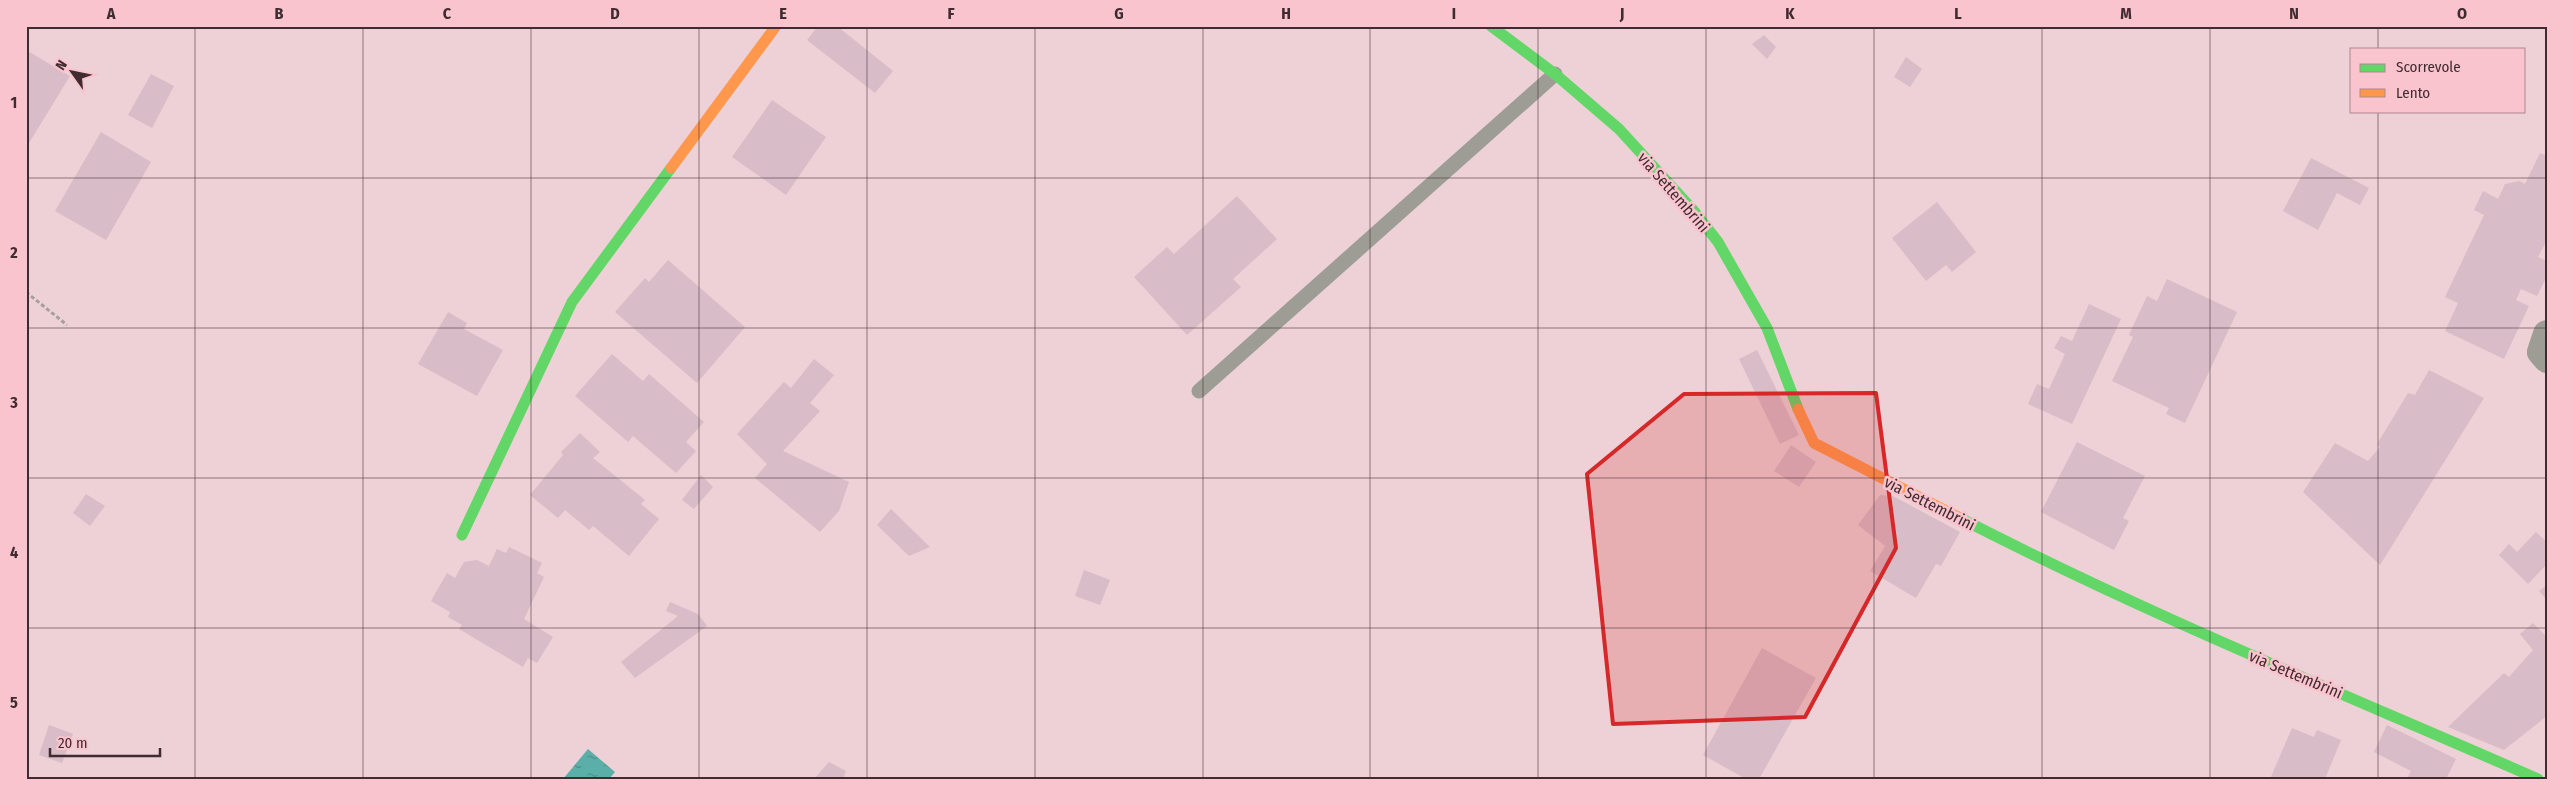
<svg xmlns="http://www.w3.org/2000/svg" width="2573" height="805" viewBox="0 0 2573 805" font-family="'Fira Sans Condensed',sans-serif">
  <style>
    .water { fill: url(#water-ripples) }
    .building { fill: #d8bcc7 }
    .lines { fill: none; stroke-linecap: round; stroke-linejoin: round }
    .path { stroke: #a79f9b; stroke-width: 3; stroke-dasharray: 4 2.5; stroke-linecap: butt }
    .lane { stroke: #9e9d95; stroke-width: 15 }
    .street { stroke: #9e9d95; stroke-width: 28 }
    .fast { stroke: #63d668; stroke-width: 11 }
    .slow { stroke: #ff974d; stroke-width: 11 }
    .marked { fill: #d62828; fill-opacity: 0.2; stroke: #d62828; stroke-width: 4; stroke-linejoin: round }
    .grid { fill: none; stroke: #402b30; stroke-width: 1; stroke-opacity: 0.55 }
    .labels { text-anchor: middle; stroke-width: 5; stroke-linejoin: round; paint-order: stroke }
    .street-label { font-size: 16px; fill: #402b30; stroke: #fac4cf }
    .neatline { fill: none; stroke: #402b30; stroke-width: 2 }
    .grid-label { font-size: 16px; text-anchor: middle; font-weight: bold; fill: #402b30 }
  </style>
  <defs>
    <pattern id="water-ripples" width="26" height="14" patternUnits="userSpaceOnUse" patternTransform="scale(1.25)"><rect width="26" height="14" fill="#5ab0a8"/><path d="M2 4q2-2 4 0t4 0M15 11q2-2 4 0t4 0" fill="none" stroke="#4c8f89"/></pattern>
  </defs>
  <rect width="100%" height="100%" fill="#edd1d6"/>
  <!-- water -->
  <path class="water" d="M588,749L615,772L609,779H563Z"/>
  <!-- building -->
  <path class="building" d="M818,26H837L893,71L875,93L807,40Z
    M1764,35L1776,47L1767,59L1752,44Z
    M26,50L70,76L26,148Z
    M1906,57L1922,69L1910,87L1894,77Z
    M151,74L174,86L152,128L128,115Z
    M772,100L826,137L786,195L732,157Z
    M101,132L151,162L106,240L55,211Z
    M2540,153L2547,156V240L2538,257L2547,261V276L2537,296L2521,289L2516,300L2529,306L2504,359L2445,331L2458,303L2445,297L2484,215L2474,210L2483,191L2498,199L2505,184L2519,181L2525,184Z
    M2311,158L2369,188L2360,205L2337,193L2318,230L2283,211Z
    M1237,196L1277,239L1233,279L1241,287L1187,335L1134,277L1167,247L1174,254Z
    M1937,202L1976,252L1952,272L1946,265L1926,281L1892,238Z
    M668,260L745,327L697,383L615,312L645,278L649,282Z
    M2167,279L2237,312L2185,423L2166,414L2169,408L2112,381L2133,337L2129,335L2147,296L2157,301Z
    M2089,304L2121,319L2072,424L2028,404L2037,384L2049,389L2065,354L2054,348L2061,336L2072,341Z
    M448,312L467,323L464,329L503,350L477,396L418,364Z
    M1757,350L1799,435L1780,444L1739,359Z
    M612,354L643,381L649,374L704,422L686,442L696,451L676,473L633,436L628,442L575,396Z
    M814,359L834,375L810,403L820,411L783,451L849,482L839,511L820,532L755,478L767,464L737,434L784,382L791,388Z
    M2429,370L2484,398L2380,565L2303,492L2335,443L2368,461L2380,447L2377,444L2408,393L2415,395Z
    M580,433L600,452L593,458L645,500L641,504L659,519L629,556L593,526L589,530L565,510L558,518L530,495L563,455L561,452Z
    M2077,442L2145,476L2123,518L2129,521L2114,550L2041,512Z
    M1791,445L1816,462L1799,487L1774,471Z
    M701,475L713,487L694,509L682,500Z
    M86,494L105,506L90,526L73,513Z
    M1880,495L1893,496L1960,532L1941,566L1936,564L1916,598L1870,571L1885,546L1858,525Z
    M891,509L930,547L909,556L877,525Z
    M2536,532L2547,542V564L2528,584L2499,555L2509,544L2517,552Z
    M509,547L542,563L537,573L544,577L524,619L553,637L537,663L528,658L523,667L459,629L462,625L448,617L450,612L431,601L447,573L455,578L464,562L477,560L489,566L497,549L506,553Z
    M1084,570L1110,580L1100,605L1075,596Z
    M2547,585V600L2539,591Z
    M670,602L698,614L707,626L635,678L621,662L678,616L666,611Z
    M2533,623L2547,637V716L2504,750L2448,727L2504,673L2509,677L2533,650L2520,634Z
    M1762,648L1816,678L1759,779H1746L1703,755Z
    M49,725L73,734L62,763L39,755Z
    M2387,725L2456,759L2446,779H2407L2411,771L2374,752Z
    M2292,728L2314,737L2317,730L2341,740L2325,779H2270Z
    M829,762L846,771L843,779H814Z"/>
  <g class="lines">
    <!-- path -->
    <path class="path" d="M26,292L67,325"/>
    <!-- lane -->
    <path class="lane" d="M1199,391L1555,74"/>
    <!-- street -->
    <path class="street" d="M2547,334L2541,352L2547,359"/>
    <!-- fast -->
    <path class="fast" d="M1491,26L1555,74L1619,129L1693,210L1718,242L1767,328L1798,409
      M1958,517C2146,614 2344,694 2538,779
      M462,535L572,302L671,168"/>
    <!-- slow -->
    <path class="slow" d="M671,168L776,26
      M1798,409L1814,443L1958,517"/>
  </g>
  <!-- marked area -->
  <path class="marked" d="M1876,393L1896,548L1805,717L1613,724L1587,474L1684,394Z"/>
  <!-- grid -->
  <path class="grid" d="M195,26V779M363,26V779M531,26V779M699,26V779M867,26V779M1035,26V779M1203,26V779M1370,26V779M1538,26V779M1706,26V779M1874,26V779M2042,26V779M2210,26V779M2378,26V49M2378,111V779M26,178H2547M26,328H2547M26,478H2547M26,628H2547"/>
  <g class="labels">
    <!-- street labels -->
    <g class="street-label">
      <text transform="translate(1674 192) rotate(49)" y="6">via Settembrini</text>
      <text transform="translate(1930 503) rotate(27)" y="6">via Settembrini</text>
      <text transform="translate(2296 674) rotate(23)" y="6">via Settembrini</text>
    </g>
  </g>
  <!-- border -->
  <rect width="2573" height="805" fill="none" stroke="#fac4cf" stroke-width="55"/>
  <!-- legend -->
  <rect x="2350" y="48" width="175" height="65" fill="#fac4cf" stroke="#b0878f"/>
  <rect x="2360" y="64" width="25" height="8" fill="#63d668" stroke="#b0878f"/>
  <text x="2396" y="72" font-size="15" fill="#402b30">Scorrevole</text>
  <rect x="2360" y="89" width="25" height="8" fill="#ff974d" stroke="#b0878f"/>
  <text x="2396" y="98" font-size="15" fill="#402b30">Lento</text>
  <!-- north arrow -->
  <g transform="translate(72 72) rotate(303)" stroke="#fac4cf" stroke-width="4" paint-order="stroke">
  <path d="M0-4L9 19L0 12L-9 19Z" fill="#402b30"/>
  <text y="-8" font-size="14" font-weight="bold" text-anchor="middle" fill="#402b30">N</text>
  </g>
  <!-- scale -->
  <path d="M50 748v8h110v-8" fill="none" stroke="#402b30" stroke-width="2.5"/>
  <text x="58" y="748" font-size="15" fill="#402b30" stroke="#fac4cf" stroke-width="4" paint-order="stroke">20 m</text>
  <rect x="28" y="28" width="2518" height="750" class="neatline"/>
  <g class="grid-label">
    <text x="111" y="19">A</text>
    <text x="279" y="19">B</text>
    <text x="447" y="19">C</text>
    <text x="615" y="19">D</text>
    <text x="783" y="19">E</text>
    <text x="951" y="19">F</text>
    <text x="1119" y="19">G</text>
    <text x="1286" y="19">H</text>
    <text x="1454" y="19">I</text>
    <text x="1622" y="19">J</text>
    <text x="1790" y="19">K</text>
    <text x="1958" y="19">L</text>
    <text x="2126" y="19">M</text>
    <text x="2294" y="19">N</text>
    <text x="2462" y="19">O</text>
    <text x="14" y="108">1</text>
    <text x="14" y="258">2</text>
    <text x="14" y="408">3</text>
    <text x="14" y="558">4</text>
    <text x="14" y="708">5</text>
  </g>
</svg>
